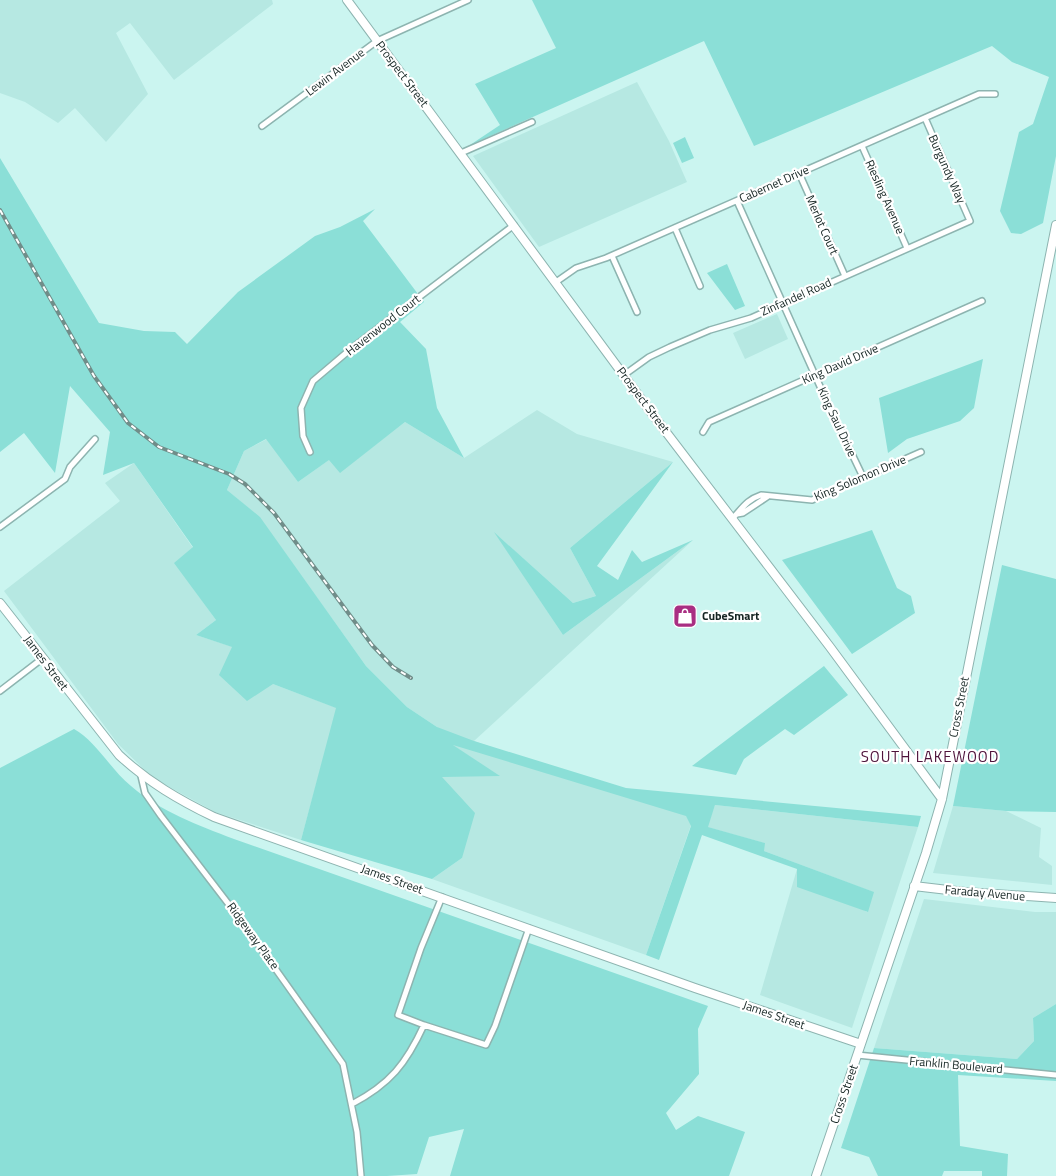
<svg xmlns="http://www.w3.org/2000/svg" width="1056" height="1176" viewBox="0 0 1056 1176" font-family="'Titillium Web',sans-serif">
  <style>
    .built { fill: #b6e8e2 }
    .green { fill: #8bdfd7 }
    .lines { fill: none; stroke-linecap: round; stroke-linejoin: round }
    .street-casing { stroke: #8db4b0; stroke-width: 8 }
    .secondary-casing { stroke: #8db4b0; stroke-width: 10 }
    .street { stroke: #fff; stroke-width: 5 }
    .secondary { stroke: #fff; stroke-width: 8 }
    .rail-casing { stroke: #708d89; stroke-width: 4 }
    .rail { stroke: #fff; stroke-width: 2; stroke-dasharray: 5.5; stroke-linecap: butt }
    .labels { text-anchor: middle; stroke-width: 4.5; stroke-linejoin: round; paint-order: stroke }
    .street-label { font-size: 12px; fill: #152523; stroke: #fff }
    .poi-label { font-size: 12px; font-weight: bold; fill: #152523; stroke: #fff; text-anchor: start }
    .quarter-label { font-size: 15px; letter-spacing: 1px; fill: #4e133b; stroke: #fff }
  </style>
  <rect width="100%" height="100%" fill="#cbf5f0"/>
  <!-- built -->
  <path class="built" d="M0,0H272L273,4L174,80L130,23L116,33L148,94L106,142L75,108L58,123L25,102L0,93Z
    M637,82L669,141L687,182L539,247L473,156Z
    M777,314L788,339L745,359L733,333Z
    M537,410L577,434L673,462L570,548L596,596L573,603L496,534L563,635L693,540L474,741L686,815L691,825L646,955L432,879L462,858L441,776H499L451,744L437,727L407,707L366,666L260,518L227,490L244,451L267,439L298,482L330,459L340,472L405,422L464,458Z
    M134,463L193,548L175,563L216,620L196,635L233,647L273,684L337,708L301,840L215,812L153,778L118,744L4,591L120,501L105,483Z
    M715,805L918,827L852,1028L760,995L797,869L867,912L873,892L764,851V843L707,827Z
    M953,806L1006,811L1041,828L1039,857L1052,866V885L933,873Z
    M924,899L1035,912H1056V1004L1033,1018L1034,1041L1017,1059L874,1048Z"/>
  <!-- green -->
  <path class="green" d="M532,0H1056V156L1043,223L1021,234L1011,233L1000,211L1019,132L1033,124L1049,77L1012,62L992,46L754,146L704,41L470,145L500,125L475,84L556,48Z
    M685,137L694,158L682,163L673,143Z
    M0,158L99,323L144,331L175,332L187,344L238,292L315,236L340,227L375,209L363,221L424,302L400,322L426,349L437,408L464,458L405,422L340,473L329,460L298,482L266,439L244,451L227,490L260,517L366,666L407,707L437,727L474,741L626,788L921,816L918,827L715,805L708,827L765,843L764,851L874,892L868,912L797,887V869L702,835L659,960L646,955L691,826L686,816L453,745L500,776L442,777L475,813L462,858L432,879L301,840L336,708L273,684L247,701L219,675L232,647L196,635L216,620L174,563L193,547L134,463L103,475L110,432L70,386L55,473L24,433L0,452Z
    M727,264L745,306L735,310L707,273Z
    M983,359L974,408L960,421L907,439L888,453L879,398Z
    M673,462L597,566L618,580L632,550L642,562L693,540L563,635L494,532L573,603L596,596L570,548Z
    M872,530L897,588L911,596L915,613L852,654L782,560Z
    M1002,565L1056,579V812L1006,811L953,806Z
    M824,666L848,695L794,735L785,729L744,759L736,775L692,766Z
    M74,729C95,740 111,770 131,786C161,812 198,825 234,839L708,1006L698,1029L699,1074L666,1113L676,1130L698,1116L745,1132L729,1176H450L464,1129L429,1137L417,1174L387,1176H0V768Z
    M1056,1004V1081L958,1075L960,1146L1008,1154L1007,1176H982V1171H944L942,1176H878L869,1157L841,1148L874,1048L1017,1059L1034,1041L1033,1018Z"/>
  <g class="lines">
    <!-- street casing -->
    <g class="street-casing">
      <path id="street" d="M262,126L377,41L468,0
        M862,146L907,248
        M461,153L532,122
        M799,173L845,276
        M737,201L827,402L863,477
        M675,228L700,286
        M612,256L637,312
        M556,282L576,268L606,258L979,94H995
        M624,375L649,357L670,347L710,330L751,318L970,221L925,118
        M703,432L709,422L982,301
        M310,452L303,436L301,408L313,381L352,348L514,225
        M737,514L743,513L767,497
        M732,519C742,509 746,500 761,495L812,500L921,452
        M0,527L65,479L70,467L95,439
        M0,691L43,658
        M141,776L145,793L161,816L240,919L343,1064L357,1132L361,1176
        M424,1025L398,1015L421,948L442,897
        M857,1055L1056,1075
        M352,1104C390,1084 406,1064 424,1025L486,1045L495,1026L529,928"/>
    </g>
    <!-- secondary casing -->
    <g class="secondary-casing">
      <path id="secondary" d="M347,0L650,411L830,647L942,799
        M0,603L119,755C148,782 179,800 214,817L695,988L861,1044
        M914,886L965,892L1056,898
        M816,1176L926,853L942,799L1056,225"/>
    </g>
    <!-- street -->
    <use href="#street" class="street"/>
    <!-- secondary -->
    <use href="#secondary" class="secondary"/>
    <!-- rail casing -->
    <g class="rail-casing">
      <path id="rail" d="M0,210L94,376L128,423L159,447L229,474L245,484L274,513L372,645L393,667L411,678"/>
    </g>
    <!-- rail -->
    <use href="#rail" class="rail"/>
  </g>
  <!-- icons -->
  <defs>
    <g id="shop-square" transform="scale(1.25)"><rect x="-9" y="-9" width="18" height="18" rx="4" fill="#a92e82" stroke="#fff"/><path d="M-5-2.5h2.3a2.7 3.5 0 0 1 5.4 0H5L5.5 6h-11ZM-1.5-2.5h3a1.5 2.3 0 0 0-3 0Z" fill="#fff"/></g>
  </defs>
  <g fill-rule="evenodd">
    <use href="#shop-square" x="685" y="616"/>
  </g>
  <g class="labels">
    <!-- street labels -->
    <g class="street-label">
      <text transform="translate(335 72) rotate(-37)" y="4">Lewin Avenue</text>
      <text transform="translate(402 74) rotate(53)" y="4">Prospect Street</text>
      <text transform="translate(947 169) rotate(66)" y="4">Burgundy Way</text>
      <text transform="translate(774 184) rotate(-24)" y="4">Cabernet Drive</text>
      <text transform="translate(885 197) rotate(66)" y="4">Riesling Avenue</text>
      <text transform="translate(822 225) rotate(66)" y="4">Merlot Court</text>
      <text transform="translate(796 297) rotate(-24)" y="4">Zinfandel Road</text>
      <text transform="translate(383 325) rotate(-38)" y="4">Havenwood Court</text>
      <text transform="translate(840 364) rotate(-24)" y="4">King David Drive</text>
      <text transform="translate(643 400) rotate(53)" y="4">Prospect Street</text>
      <text transform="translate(837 422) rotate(65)" y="4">King Saul Drive</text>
      <text transform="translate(860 478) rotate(-23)" y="4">King Solomon Drive</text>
      <text transform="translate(46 663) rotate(53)" y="4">James Street</text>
      <text transform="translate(959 707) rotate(-79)" y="4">Cross Street</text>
      <text transform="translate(392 879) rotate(20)" y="4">James Street</text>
      <text transform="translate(985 893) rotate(5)" y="4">Faraday Avenue</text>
      <text transform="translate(253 936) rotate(54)" y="4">Ridgeway Place</text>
      <text transform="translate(774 1015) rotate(19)" y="4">James Street</text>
      <text transform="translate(956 1065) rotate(5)" y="4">Franklin Boulevard</text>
      <text transform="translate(844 1094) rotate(-71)" y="4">Cross Street</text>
    </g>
    <!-- poi labels -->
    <g class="poi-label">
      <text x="702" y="620">CubeSmart</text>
    </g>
    <!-- quarter labels -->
    <g class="quarter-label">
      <text x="930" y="762">SOUTH LAKEWOOD</text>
    </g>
  </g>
</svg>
